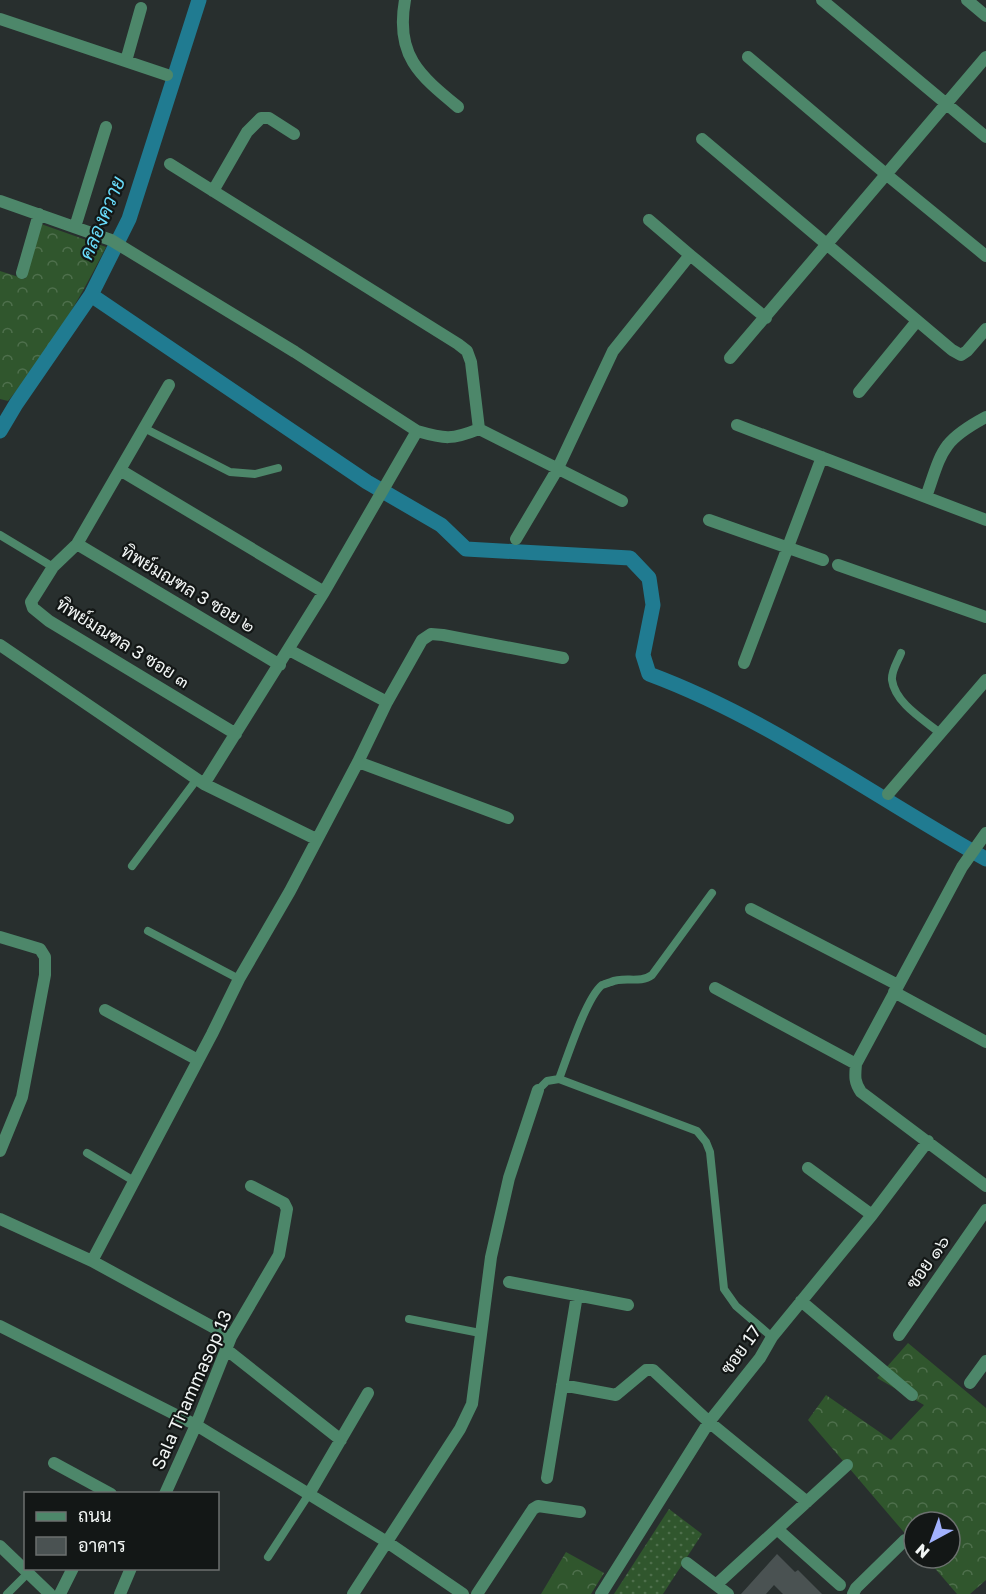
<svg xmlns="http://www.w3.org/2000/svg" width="986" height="1594" viewBox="0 0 986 1594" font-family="'Golos Text',Sarabun,sans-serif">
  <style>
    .grass { fill: url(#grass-dots) }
    .forest { fill: url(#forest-crowns) }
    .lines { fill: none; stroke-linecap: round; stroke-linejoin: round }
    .canal { stroke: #207b91; stroke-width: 15 }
    .building { fill: #4a5252 }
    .service { stroke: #4d876a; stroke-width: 8 }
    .minor { stroke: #4d876a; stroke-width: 12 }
    .tertiary { stroke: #4d876a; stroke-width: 12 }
    .labels { text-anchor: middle; stroke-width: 4.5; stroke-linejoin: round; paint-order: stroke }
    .street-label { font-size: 18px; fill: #f1f5f4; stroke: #131716 }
    .water-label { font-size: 20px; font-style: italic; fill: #69dbfa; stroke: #131716 }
  </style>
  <defs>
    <pattern id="grass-dots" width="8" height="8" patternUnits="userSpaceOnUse" patternTransform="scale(1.5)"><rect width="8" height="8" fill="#30562d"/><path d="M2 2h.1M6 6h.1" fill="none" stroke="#4e6f4c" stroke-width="1.8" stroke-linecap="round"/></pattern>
    <pattern id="forest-crowns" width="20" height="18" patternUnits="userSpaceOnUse" patternTransform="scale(1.5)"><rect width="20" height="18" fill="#30562d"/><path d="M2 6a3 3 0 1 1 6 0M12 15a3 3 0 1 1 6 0" fill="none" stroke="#4e6f4c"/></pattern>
  </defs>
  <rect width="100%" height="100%" fill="#282f2e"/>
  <!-- grass -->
  <path class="grass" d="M669,1509L702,1534L663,1594H614Z"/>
  <!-- forest -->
  <path class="forest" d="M41,224L106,247C79,301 47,355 8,401L0,399V271L25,279Z
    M908,1343L986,1408V1580L970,1594H957L926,1558H950V1522H914V1544L808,1420L826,1395L891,1440L924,1405L877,1378Z
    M566,1552L604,1573L591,1594H541Z"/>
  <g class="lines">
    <!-- canal -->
    <path class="canal" d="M91,295L367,482L441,525L466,549L630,558L649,578L653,605L643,655L649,674C770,719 874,797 986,859
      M0,431L16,404L91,295L129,219L199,0"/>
  </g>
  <!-- building -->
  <path class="building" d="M777,1554L795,1572L798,1570L822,1594H783L774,1585L766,1594H741Z"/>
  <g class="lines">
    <!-- service -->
    <path class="service" d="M144,428L230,472L255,474L278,468
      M0,535L53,567
      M901,653C898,661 891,671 892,680C895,703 924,720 940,733
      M132,866L197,779
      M148,931L239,979
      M559,1079C567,1058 586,998 602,985C603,985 610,982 611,982C624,976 640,984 652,975L712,893
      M538,1090L547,1081L559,1079L697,1131L706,1142L710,1152L724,1289L736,1306L772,1337
      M87,1153L134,1181
      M409,1319L480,1333
      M268,1557L309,1494
      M7,1594L28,1573"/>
    <!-- minor -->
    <path class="minor" d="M405,0C395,55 419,75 458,107
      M822,0L986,137
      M967,0L986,16
      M0,19L167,75
      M748,57L887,175L986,256
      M126,61L141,8
      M702,139L952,350L961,355L967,351L986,329
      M170,164L458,344L467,351L471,362L479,429
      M213,191L247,132L261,118H269L294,134
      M0,201L111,240L295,352L417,431C445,439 452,440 479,429L622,501
      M649,220L690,255
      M75,227L106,127
      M22,273L39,214
      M730,358L986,57
      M169,385L77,544L53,567L31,602L33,608L49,621L236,734
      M859,392L917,321
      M737,425L986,520
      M120,470L324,592
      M926,497C942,451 941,441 986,417
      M709,520L823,560
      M516,539L557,470L613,351L690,255L766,318
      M77,544L280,665
      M838,565L986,617
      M0,645L204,784L316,839
      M289,650L387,702
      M744,663L822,457
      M358,762L508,818
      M204,784L324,592L417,431
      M888,794L986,680
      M986,833L962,867L856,1064C855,1076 854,1082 861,1092L986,1186
      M751,909L898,985
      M0,937L40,949L45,957V975L22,1097L0,1151
      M715,988L856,1064
      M894,992L986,1042
      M105,1010L198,1060
      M808,1168L872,1215
      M0,1219L92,1261L231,1337
      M92,1261L212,1034L239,979L290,891L358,762L387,702L422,640L431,634L443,635L563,658
      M509,1282L628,1305
      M801,1301L912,1395
      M0,1326L196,1425L387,1542L463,1594
      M899,1335L986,1210
      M227,1350L341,1440
      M970,1383L986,1361
      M562,1385L616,1395L646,1370H653L709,1422L807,1502
      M54,1463L111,1494
      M547,1478L577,1295
      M165,1494L196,1425L231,1337L279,1255L287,1209L284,1203L251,1186
      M309,1494L368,1393
      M777,1529L840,1585
      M687,1563L728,1594
      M717,1584L847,1465
      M60,1594L73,1568
      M120,1594L131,1568
      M353,1594L460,1429L472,1404L491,1257L509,1178L538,1090
      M477,1594L533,1509L538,1506L580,1512
      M601,1594L709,1422L760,1358L772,1337L872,1215L928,1141
      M853,1594L856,1588L905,1540"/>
    <!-- tertiary -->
    <path class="tertiary" d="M0,1546L50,1594"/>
  </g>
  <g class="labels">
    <!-- street labels -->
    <g class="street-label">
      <text transform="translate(188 589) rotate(31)" y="6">ทิพย์มณฑล 3 ซอย ๒</text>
      <text transform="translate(123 643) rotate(32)" y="6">ทิพย์มณฑล 3 ซอย ๓</text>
      <text transform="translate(928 1262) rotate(-55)" y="6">ซอย ๑๖</text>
      <text transform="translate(741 1350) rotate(-54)" y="6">ซอย 17</text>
      <text transform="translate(192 1390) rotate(-66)" y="6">Sala Thammasop 13</text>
    </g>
    <!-- water labels -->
    <g class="water-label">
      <text transform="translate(102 218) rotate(-67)" y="7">คลองควาย</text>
    </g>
  </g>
  <!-- legend -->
  <rect x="24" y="1492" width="195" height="78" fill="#131716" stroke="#6c706f" stroke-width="1.5"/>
  <rect x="36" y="1512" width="30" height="9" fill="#4d876a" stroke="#6c706f" stroke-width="1.5"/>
  <text x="78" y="1522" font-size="18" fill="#f1f5f4">ถนน</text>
  <rect x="36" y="1537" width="30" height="18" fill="#4a5252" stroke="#6c706f" stroke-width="1.5"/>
  <text x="78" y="1552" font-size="18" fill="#f1f5f4">อาคาร</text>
  <!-- north arrow -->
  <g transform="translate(932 1540) rotate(221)"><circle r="28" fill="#131716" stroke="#6c706f" stroke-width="1.5"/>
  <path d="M0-4.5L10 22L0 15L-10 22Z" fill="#a2b2fd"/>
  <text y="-9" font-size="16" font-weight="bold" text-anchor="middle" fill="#f1f5f4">N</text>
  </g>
</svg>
